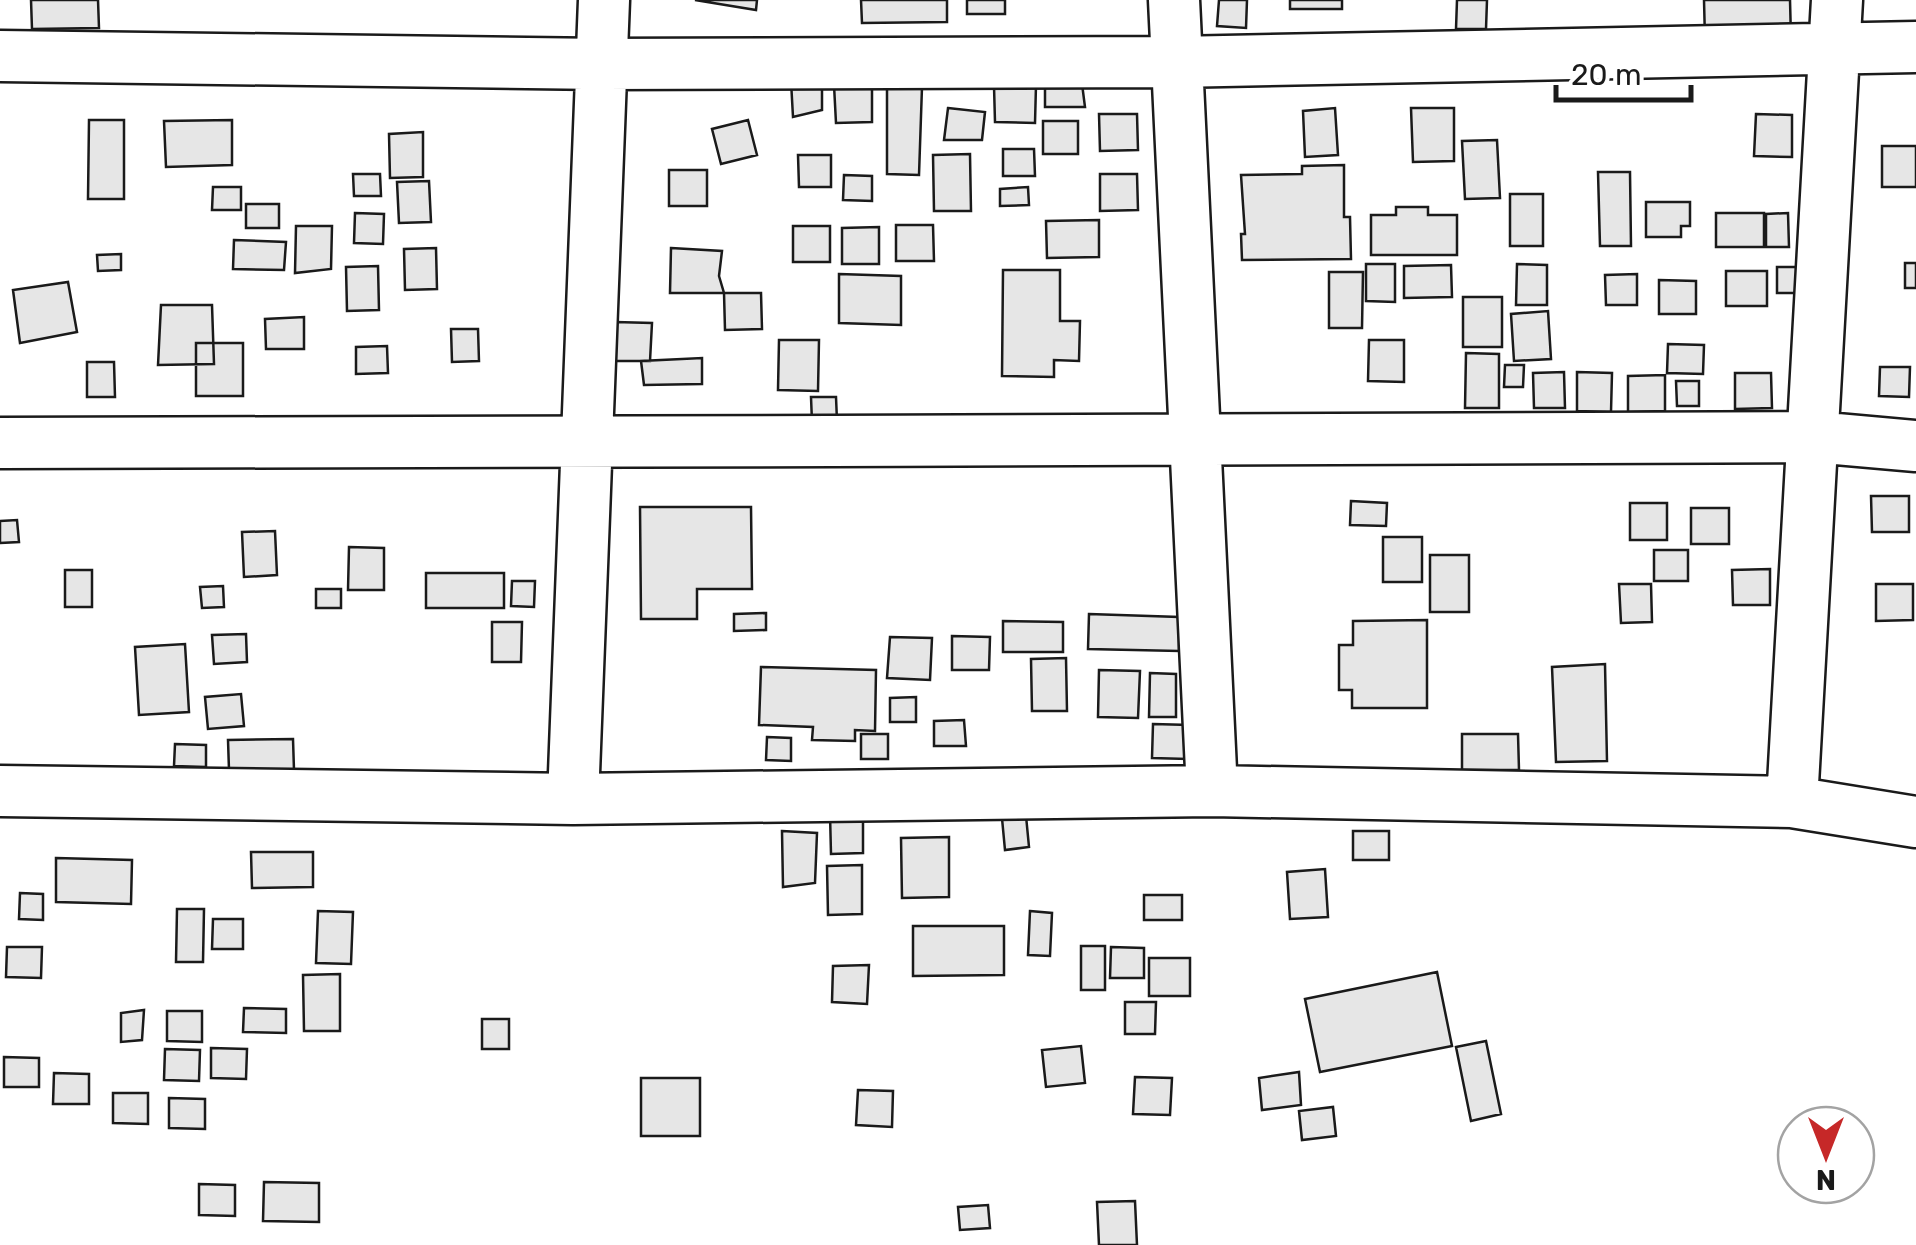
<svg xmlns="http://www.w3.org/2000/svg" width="1916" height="1245" viewBox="0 0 1916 1245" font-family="Rubik,sans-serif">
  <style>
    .building { fill: #e6e6e6; stroke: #1a1a1a; stroke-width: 2.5 }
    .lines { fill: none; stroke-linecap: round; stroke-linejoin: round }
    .minor-casing { stroke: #1a1a1a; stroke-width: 55 }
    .minor { stroke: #fff; stroke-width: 50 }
  </style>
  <rect width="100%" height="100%" fill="#fff"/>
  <!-- building -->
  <path class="building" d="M31,0H98L99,28L32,29Z
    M695,0H757L756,10Z
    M861,0H947V22L862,23Z
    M967,0H1005V14H967Z
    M1219,0H1247L1246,28L1217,26Z
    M1290,0H1342V9H1290Z
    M1457,0H1487L1486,29H1456Z
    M1704,0H1790L1791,39L1705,40Z
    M1045,76H1081L1085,107H1045Z
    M791,81L822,82V110L793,117Z
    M834,85H872V122L836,123Z
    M1036,85L1035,123L995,122L994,86Z
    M922,87L919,175L887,174V88Z
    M948,108L985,112L982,140H944Z
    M1335,108L1338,155L1305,157L1303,111Z
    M1411,108H1454V161L1413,162Z
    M1099,114H1137L1138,150L1100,151Z
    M1756,114L1792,115V157L1754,156Z
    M89,120H124V199H88Z
    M232,120V165L166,167L164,121Z
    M748,120L757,155L721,164L712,129Z
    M1043,121H1078V154H1043Z
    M423,132V177L390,178L389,134Z
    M1497,140L1500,198L1465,199L1462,141Z
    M1882,146H1916V187H1882Z
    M1003,149H1034L1035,176H1003Z
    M970,154L971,211H934L933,155Z
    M798,155H831V187H799Z
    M1344,165V217H1350L1351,259L1242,260L1241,234H1245L1241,175L1302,174V166Z
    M669,170H707V206H669Z
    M1598,172H1630L1631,246H1600Z
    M353,174H380L381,196H354Z
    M1100,174H1137L1138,210L1100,211Z
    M844,175L872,176V201L843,200Z
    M429,181L431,222L399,223L397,182Z
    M213,187H241V210H212Z
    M1028,187L1029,205L1000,206V189Z
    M1510,194H1543V246H1510Z
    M1646,202H1690V226H1681V237H1646Z
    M246,204H279V228H246Z
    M1396,207H1428V215H1457V255H1371V215H1396Z
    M355,213L384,214L383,244L354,243Z
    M1716,213H1764V247H1716Z
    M1788,213L1789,247H1766V214Z
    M1099,220V257L1047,258L1046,221Z
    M896,225H933L934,261H896Z
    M296,226H332L331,269L295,273Z
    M793,226H830V262H793Z
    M879,227V264H842V228Z
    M234,240L286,242L284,270L233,269Z
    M436,248L437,289L405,290L404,249Z
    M671,248L722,251L719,276L724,293H670Z
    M121,254V270L98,271L97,255Z
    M1905,263H1916V288H1905Z
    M1366,264H1395V302L1366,301Z
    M1517,264L1547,265V305H1516Z
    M1451,265L1452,297L1404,298V266Z
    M378,266L379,310L347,311L346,267Z
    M1777,267H1804L1803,293H1777Z
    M1003,270H1060V321H1080L1079,361L1054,360V377L1002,376Z
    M1726,271H1767V306H1726Z
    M1329,272H1363L1362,328H1329Z
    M839,274L901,276V325L839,323Z
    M1637,274V305H1606L1605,275Z
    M1659,280L1696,281V314H1659Z
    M68,282L77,332L20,343L13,290Z
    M724,293H761L762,329L725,330Z
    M1463,297H1502V347H1463Z
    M161,305H212L214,364L158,365Z
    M1548,311L1551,359L1514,361L1511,314Z
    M304,317V349H266L265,319Z
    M615,322L652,323L650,361H614Z
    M451,329H478L479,361L452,362Z
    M779,340H819L818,391L778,390Z
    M1369,340H1404V382L1368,381Z
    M196,343H243V396H196Z
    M1668,344L1704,345L1703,374L1667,373Z
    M387,346L388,373L356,374V347Z
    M1466,353L1499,354V408H1465Z
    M702,358V384L644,385L641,361Z
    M87,362H114L115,397H87Z
    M1505,365H1524L1523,387H1504Z
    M1880,367H1910L1909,397L1879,396Z
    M1564,372L1565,408H1534L1533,373Z
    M1577,372L1612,373L1611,412L1577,411Z
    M1735,373H1771L1772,408L1735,409Z
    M1665,375V411L1628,412V376Z
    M1676,381H1699V406H1677Z
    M811,397H836L837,421L812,422Z
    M1871,496H1909V532H1872Z
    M1351,501L1387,503L1386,526L1350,525Z
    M1630,503H1667V540H1630Z
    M640,507H751L752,589H697V619H641Z
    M1691,508H1729V544H1691Z
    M17,520L19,542L0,543V521Z
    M275,531L277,575L244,577L242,532Z
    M1383,537H1422V582H1383Z
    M349,547L384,548V590H348Z
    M1654,550H1688V581H1654Z
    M1430,555H1469V612H1430Z
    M1770,569V605H1733L1732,570Z
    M65,570H92V607H65Z
    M426,573H504V608H426Z
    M512,581H535L534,607L511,606Z
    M1619,584H1651L1652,622L1621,623Z
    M1876,584H1913V620L1876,621Z
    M223,586L224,607L202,608L200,587Z
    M316,589H341V608H316Z
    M766,613V630L734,631V614Z
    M1089,614L1179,617V651L1088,649Z
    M1427,620V708H1352V690H1339V645H1353V621Z
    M1003,621L1063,622V652H1003Z
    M492,622H522L521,662H492Z
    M246,634L247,662L214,664L212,635Z
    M952,636L990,637L989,670H952Z
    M890,637L932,638L930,680L887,678Z
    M185,644L189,712L139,715L135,647Z
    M1066,658L1067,711H1032L1031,659Z
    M1605,664L1607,761L1556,762L1552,667Z
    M761,667L876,670L875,731L855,730V741L812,740L813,727L759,725Z
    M1099,670L1140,671L1138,718L1098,717Z
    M1150,673L1176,674V717H1149Z
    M241,694L244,726L208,729L205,697Z
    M916,697V722H890V698Z
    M964,720L966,746H934V721Z
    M1153,724L1190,725L1188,759L1152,758Z
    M861,734H888V759H861Z
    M1462,734H1518L1519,770H1462Z
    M767,737L791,738V761L766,760Z
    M293,739L294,770H229L228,740Z
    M175,744L206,745V767L174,766Z
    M1024,795L1029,847L1005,850L1000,797Z
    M863,802V853L831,854L830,814Z
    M782,831L817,833L815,883L783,887Z
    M1353,831H1389V860H1353Z
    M949,837V897L902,898L901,838Z
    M251,852H313V887L252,888Z
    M56,858L132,860L131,904L56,902Z
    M862,865V914L828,915L827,866Z
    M1325,869L1328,917L1290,919L1287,872Z
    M20,893L43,894V920L19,919Z
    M1144,895H1182V920H1144Z
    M177,909H204L203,962H176Z
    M318,911L353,912L351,964L316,963Z
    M1030,911L1052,913L1050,956L1028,955Z
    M213,919H243V949H212Z
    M913,926H1004V975L913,976Z
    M1081,946H1105V990H1081Z
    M7,947H42L41,978L6,977Z
    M1111,947L1144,948V978H1110Z
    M1149,958H1190V996H1149Z
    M869,965L867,1004L832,1002L833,966Z
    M1437,972L1452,1046L1320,1072L1305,999Z
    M340,974V1031H304L303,975Z
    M1125,1002H1156L1155,1034H1125Z
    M244,1008L286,1009V1033L243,1032Z
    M144,1010L142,1040L121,1042V1013Z
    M167,1011H202V1042L167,1041Z
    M482,1019H509V1049H482Z
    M1486,1041L1501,1114L1471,1121L1456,1047Z
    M1081,1046L1085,1083L1046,1087L1042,1050Z
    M211,1048L247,1049L246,1079L211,1078Z
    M165,1049L200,1050L199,1081L164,1080Z
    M4,1057L39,1058V1087H4Z
    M1299,1072L1301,1105L1262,1110L1259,1078Z
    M54,1073L89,1074V1104H53Z
    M1135,1077L1172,1078L1170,1115L1133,1114Z
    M641,1078H700V1136H641Z
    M858,1090L893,1091L892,1127L856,1125Z
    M113,1093H148V1124L113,1123Z
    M169,1098L205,1099V1129L169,1128Z
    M1333,1107L1336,1136L1302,1140L1299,1111Z
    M264,1182L319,1183V1222L263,1221Z
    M199,1184L235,1185V1216L199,1215Z
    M1135,1201L1137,1245H1099L1097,1202Z
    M988,1205L990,1228L960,1230L958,1207Z"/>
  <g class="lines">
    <!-- minor casing -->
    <g class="minor-casing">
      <path id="minor" d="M1174,0L1212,791
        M0,56L603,64L1176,62L1916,47
        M0,443C605,446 1209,436 1814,437L1916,446
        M0,791L573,799L1212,791L1792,802L1916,822
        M573,799L604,0
        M1792,802L1837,0"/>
    </g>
    <!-- minor -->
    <use href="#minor" class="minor"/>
  </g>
  <!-- north arrow -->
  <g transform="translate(1826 1155) rotate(180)"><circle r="48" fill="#ffffff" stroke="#a3a3a3" stroke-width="2.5"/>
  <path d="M0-8L18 38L0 25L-18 38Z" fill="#c62828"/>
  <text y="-15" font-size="28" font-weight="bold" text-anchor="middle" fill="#1a1a1a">N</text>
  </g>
  <!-- scale -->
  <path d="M1556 85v15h135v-15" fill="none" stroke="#1a1a1a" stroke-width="5"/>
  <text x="1571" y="85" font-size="30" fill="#1a1a1a" stroke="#ffffff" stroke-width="8" paint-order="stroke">20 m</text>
</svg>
